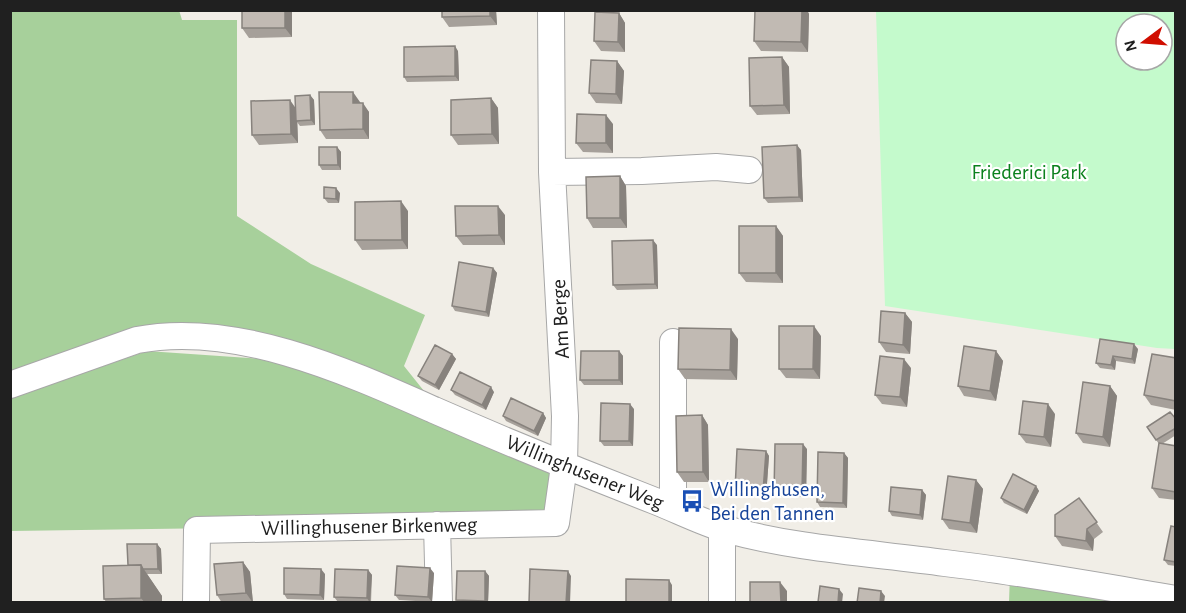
<svg xmlns="http://www.w3.org/2000/svg" width="1186" height="613" viewBox="0 0 1186 613" font-family="'Alegreya Sans',sans-serif">
  <style>
    .forest { fill: #a7d09b }
    .park { fill: #c4facc; fill-rule: evenodd }
    .lines { fill: none; stroke-linecap: round; stroke-linejoin: round }
    .minor-casing { stroke: #a7a7a7; stroke-width: 28 }
    .minor { stroke: #fff; stroke-width: 26 }
    .wall { fill: #a6a09a }
    .shaded-wall { fill: #87827d }
    .building { fill: #c1bab3; stroke: #87827d; stroke-width: 1.5 }
    .labels { text-anchor: middle; stroke-width: 4.5; stroke-linejoin: round; paint-order: stroke }
    .park-label { font-size: 21px; fill: #0b811d; stroke: #fff }
    .street-label { font-size: 21px; fill: #202020; stroke: #fff }
    .transit-label { font-size: 21px; fill: #164399; stroke: #fff; text-anchor: start }
  </style>
  <rect width="100%" height="100%" fill="#f1eee7"/>
  <!-- forest -->
  <path class="forest" d="M179,10L182,20H237V216L311,264L425,315L404,366L432,401L268,335L146,325L11,372L10,11Z
    M147,351L265,359L342,380L562,474L556,523L11,531L10,398Z
    M1010,574L1165,602H1009Z"/>
  <!-- park -->
  <path class="park" d="M876,11H1175V349L1157,348L885,306ZM1126,24H1162V60H1126Z"/>
  <g class="lines">
    <!-- minor casing -->
    <g class="minor-casing">
      <path id="minor" d="M552,172L642,171L716,167L749,170
        M10,385L137,340C235,321 346,371 434,410C507,442 580,472 655,501C678,510 701,522 725,529C796,549 872,553 945,563C1022,572 1099,586 1176,599
        M673,508V342
        M437,525L439,602
        M722,528V602
        M196,602L197,530L556,523L564,466L565,416L552,172L551,10"/>
    </g>
    <!-- minor -->
    <use href="#minor" class="minor"/>
  </g>
  <!-- wall -->
  <path class="wall" d="M242,10H292V37L249,38L242,28Z
    M496,10L497,25L449,27L442,17Z
    M755,10H807L809,14L808,52L761,51L754,41Z
    M619,13L625,23V52L601,51L594,41Z
    M458,51L459,81L407,82L404,77Z
    M782,57L789,67L790,114L757,115L750,106Z
    M617,61L624,71L622,104L596,103L589,93Z
    M310,95L314,100L315,125L300,126L297,122L298,143L259,145L252,135L296,108Z
    M491,98L498,108L499,144L458,145L451,135Z
    M360,102L369,112V139H326L320,130Z
    M613,124V153L583,152L576,143Z
    M337,147L341,152V170H322L319,165Z
    M801,150L803,202L768,203L764,198Z
    M620,176L626,186L627,228H593L587,218Z
    M340,193L339,203H328L324,198Z
    M408,211V249L362,250L355,240Z
    M505,215V245H463L456,236Z
    M776,226L783,236V283L746,282L739,273Z
    M657,245L658,289L617,290L613,285Z
    M493,268L497,273L489,317L455,311L452,306Z
    M905,313L912,322L910,354L886,352L879,342Z
    M821,336L820,379L786,378L779,369Z
    M738,339L737,380L685,379L678,369Z
    M1100,339L1138,349L1135,364L1116,361L1115,370L1100,368L1096,363Z
    M619,351L623,356V385H584L580,380Z
    M996,351L1003,361L996,401L964,396L958,386Z
    M452,354L456,359L439,390L422,381L418,376Z
    M1176,358V410L1151,405L1144,395Z
    M911,368L907,407L882,404L875,395Z
    M1110,386L1117,396L1110,447L1083,443L1076,433Z
    M451,390L494,392L486,410L455,395Z
    M634,409L633,446H604L600,441Z
    M543,413L546,418L538,436L506,421L503,416Z
    M1055,414L1051,447L1026,443L1019,434Z
    M702,415L708,425L709,482H684L677,472Z
    M1176,419V435L1162,444L1176,446V500L1159,498L1152,488L1159,444L1147,427Z
    M807,449L806,497H778L774,492Z
    M766,451L769,456L766,497L738,495L735,490Z
    M844,453L848,458L847,508L820,507L817,502Z
    M976,480L983,489L977,533L949,529L942,519Z
    M1036,486L1039,491L1027,514L1004,503L1001,498Z
    M922,490L926,495L923,520L892,516L889,511Z
    M1079,498L1103,532L1094,539L1093,551L1062,546L1055,536Z
    M1176,527V566L1168,565L1164,560Z
    M157,544L161,549L162,574H147L162,596V603H107L104,599L128,565Z
    M243,562L250,572L253,603H222L217,595Z
    M368,570L372,575L371,603L338,602L334,597Z
    M485,571L489,576L488,603H458L456,600Z
    M434,573L432,602L399,600L395,595Z
    M325,574L324,600L287,599L284,594Z"/>
  <!-- shaded-wall -->
  <path class="shaded-wall" d="M285,10H292V37L285,28Z
    M490,10H496L497,25L490,16Z
    M802,10H807L809,14L808,52L801,42Z
    M619,13L625,23V52L618,42Z
    M455,46L458,51L459,81L455,76Z
    M782,57L789,67L790,114L784,105Z
    M617,61L624,71L622,104L616,94Z
    M353,92L360,102V112L353,103Z
    M310,95L314,100L315,125L311,120Z
    M491,98L498,108L499,144L492,134Z
    M290,100L297,110L298,143L291,134Z
    M363,103L369,112V139L363,129Z
    M606,115L613,124V153L606,143Z
    M797,145L801,150L803,202L799,197Z
    M337,147L341,152V170L338,165Z
    M620,176L626,186L627,228L620,218Z
    M336,188L340,193L339,203L336,199Z
    M401,201L408,211V249L402,240Z
    M498,206L505,215V245L499,235Z
    M776,226L783,236V283L776,273Z
    M653,240L657,245L658,289L655,284Z
    M493,268L497,273L489,317L486,312Z
    M905,313L912,322L910,354L903,345Z
    M814,326L821,336L820,379L813,369Z
    M731,329L738,339L737,380L730,370Z
    M1134,344L1138,349L1135,364L1132,359Z
    M619,351L623,356V385L619,380Z
    M996,351L1003,361L996,401L990,391Z
    M452,354L456,359L439,390L435,385Z
    M1113,356L1116,361L1115,370L1111,365Z
    M904,359L911,368L907,407L900,397Z
    M1110,386L1117,396L1110,447L1103,437Z
    M491,387L494,392L486,410L482,405Z
    M630,404L634,409L633,446L629,441Z
    M1048,404L1055,414L1051,447L1044,437Z
    M543,413L546,418L538,436L534,431Z
    M702,415L708,425L709,482L703,472Z
    M803,444L807,449L806,497L802,492Z
    M766,451L769,456L766,497L763,492Z
    M844,453L848,458L847,508L843,503Z
    M976,480L983,489L977,533L970,523Z
    M1036,486L1039,491L1027,514L1024,510Z
    M922,490L926,495L923,520L920,515Z
    M1087,529L1094,539L1093,551L1086,541Z
    M157,544L161,549L162,574L158,569Z
    M243,562L250,572L253,603L246,593Z
    M141,565L162,596V603H145L141,598Z
    M430,568L434,573L432,602L428,597Z
    M321,569L325,574L324,600L320,595Z
    M368,570L372,575L370,603L367,598Z
    M485,571L489,576L488,603H486L485,601Z
    M568,571L571,576L570,603H566Z
    M669,580L672,585V603H669Z
    M780,582L787,591V603H781Z
    M839,589L843,594L842,603H838Z
    M881,591L885,596L884,603H880Z"/>
  <!-- building -->
  <path class="building" d="M242,10H285V28H242Z
    M442,10H490V16L442,17Z
    M755,10H802L801,42L754,41Z
    M595,12L619,13L618,42L594,41Z
    M455,46V76L404,77V47Z
    M782,57L784,105L750,106L749,58Z
    M591,60L617,61L616,94L589,93Z
    M319,92H353V103H363V129L320,130Z
    M310,95L311,120L296,121L295,96Z
    M491,98L492,134L451,135V100Z
    M290,100L291,134L252,135L251,101Z
    M577,114L606,115V143H576Z
    M797,145L799,197L764,198L762,147Z
    M319,147H337L338,165H319Z
    M620,176V218H587L586,177Z
    M324,187L336,188V199L324,198Z
    M401,201L402,240H355V202Z
    M455,206H498L499,235L456,236Z
    M739,226H776V273H739Z
    M653,240L655,284L613,285L612,241Z
    M459,262L493,268L486,312L452,306Z
    M881,311L905,313L903,345L879,342Z
    M779,326H814L813,369H779Z
    M679,328L731,329L730,370L678,369Z
    M1100,339L1134,344L1132,359L1113,356L1111,365L1096,363Z
    M435,345L452,354L435,385L418,376Z
    M964,346L996,351L990,391L958,386Z
    M581,351H619V380H580Z
    M1152,354L1176,358V401L1144,395Z
    M880,356L904,359L900,397L875,395Z
    M460,372L491,387L482,405L451,390Z
    M1083,382L1110,386L1103,437L1076,433Z
    M511,398L543,413L534,431L503,416Z
    M1023,401L1048,404L1044,437L1019,434Z
    M601,403L630,404L629,441H600Z
    M1170,412L1176,419V428L1156,440L1147,427Z
    M702,415L703,472H677L676,416Z
    M1159,443L1176,446V492L1152,488Z
    M775,444H803L802,492H774Z
    M737,449L766,451L763,492L735,490Z
    M818,452L844,453L843,503L817,502Z
    M1013,474L1036,486L1024,510L1001,498Z
    M948,476L976,480L970,523L942,519Z
    M891,487L922,490L920,515L889,511Z
    M1079,498L1097,522L1087,529L1086,541L1055,536V515Z
    M1171,526L1176,527V562L1164,560Z
    M127,544H157L158,569H143L141,565H128Z
    M243,562L246,593L217,595L214,564Z
    M141,565V598L104,599L103,566Z
    M397,566L430,568L428,597L395,595Z
    M284,568L321,569L320,595L284,594Z
    M335,569L368,570L367,598L334,597Z
    M530,569L568,571L566,603H529Z
    M457,571H485V601L456,600Z
    M626,579L669,580V603H626Z
    M750,582H780L781,603H750Z
    M820,586L839,589L838,603L818,602Z
    M859,588L881,591L880,603H857Z"/>
  <!-- icons -->
  <defs>
    <g id="bus-bare" transform="scale(1.8)"><path d="M-5-6H5V4H4V6H2V4H-2V6H-4V4H-5ZM-3.5-4V0h7V-4ZM-3.5 1.2v1.5H-2V1.2ZM2 1.2v1.5H3.5V1.2Z" fill="#1a4fb4" stroke="#fff" stroke-width="2.5" paint-order="stroke"/></g>
  </defs>
  <g fill-rule="evenodd">
    <use href="#bus-bare" x="692" y="501"/>
  </g>
  <g class="labels">
    <!-- park labels -->
    <g class="park-label">
      <text x="1029" y="179">Friederici Park</text>
    </g>
    <!-- street labels -->
    <g class="street-label">
      <text transform="translate(560 319) rotate(-93)" y="7">Am Berge</text>
      <text transform="translate(585 472) rotate(22)" y="7">Willinghusener Weg</text>
      <text transform="translate(369 526) rotate(-1)" y="7">Willinghusener Birkenweg</text>
    </g>
    <!-- transit labels -->
    <g class="transit-label">
      <text x="710" y="496">Willinghusen,<tspan x="710" dy="24">Bei den Tannen</tspan></text>
    </g>
  </g>
  <!-- border -->
  <rect width="1186" height="613" fill="none" stroke="#202020" stroke-width="24"/>
  <!-- north arrow -->
  <g transform="translate(1144 42) rotate(254)"><circle r="28" fill="#ffffff" stroke="#a6a6a6" stroke-width="1.5"/>
  <path d="M0-4.5L10 22L0 15L-10 22Z" fill="#d00e00"/>
  <text y="-9" font-size="16" font-weight="bold" text-anchor="middle" fill="#202020">N</text>
  </g>
</svg>
